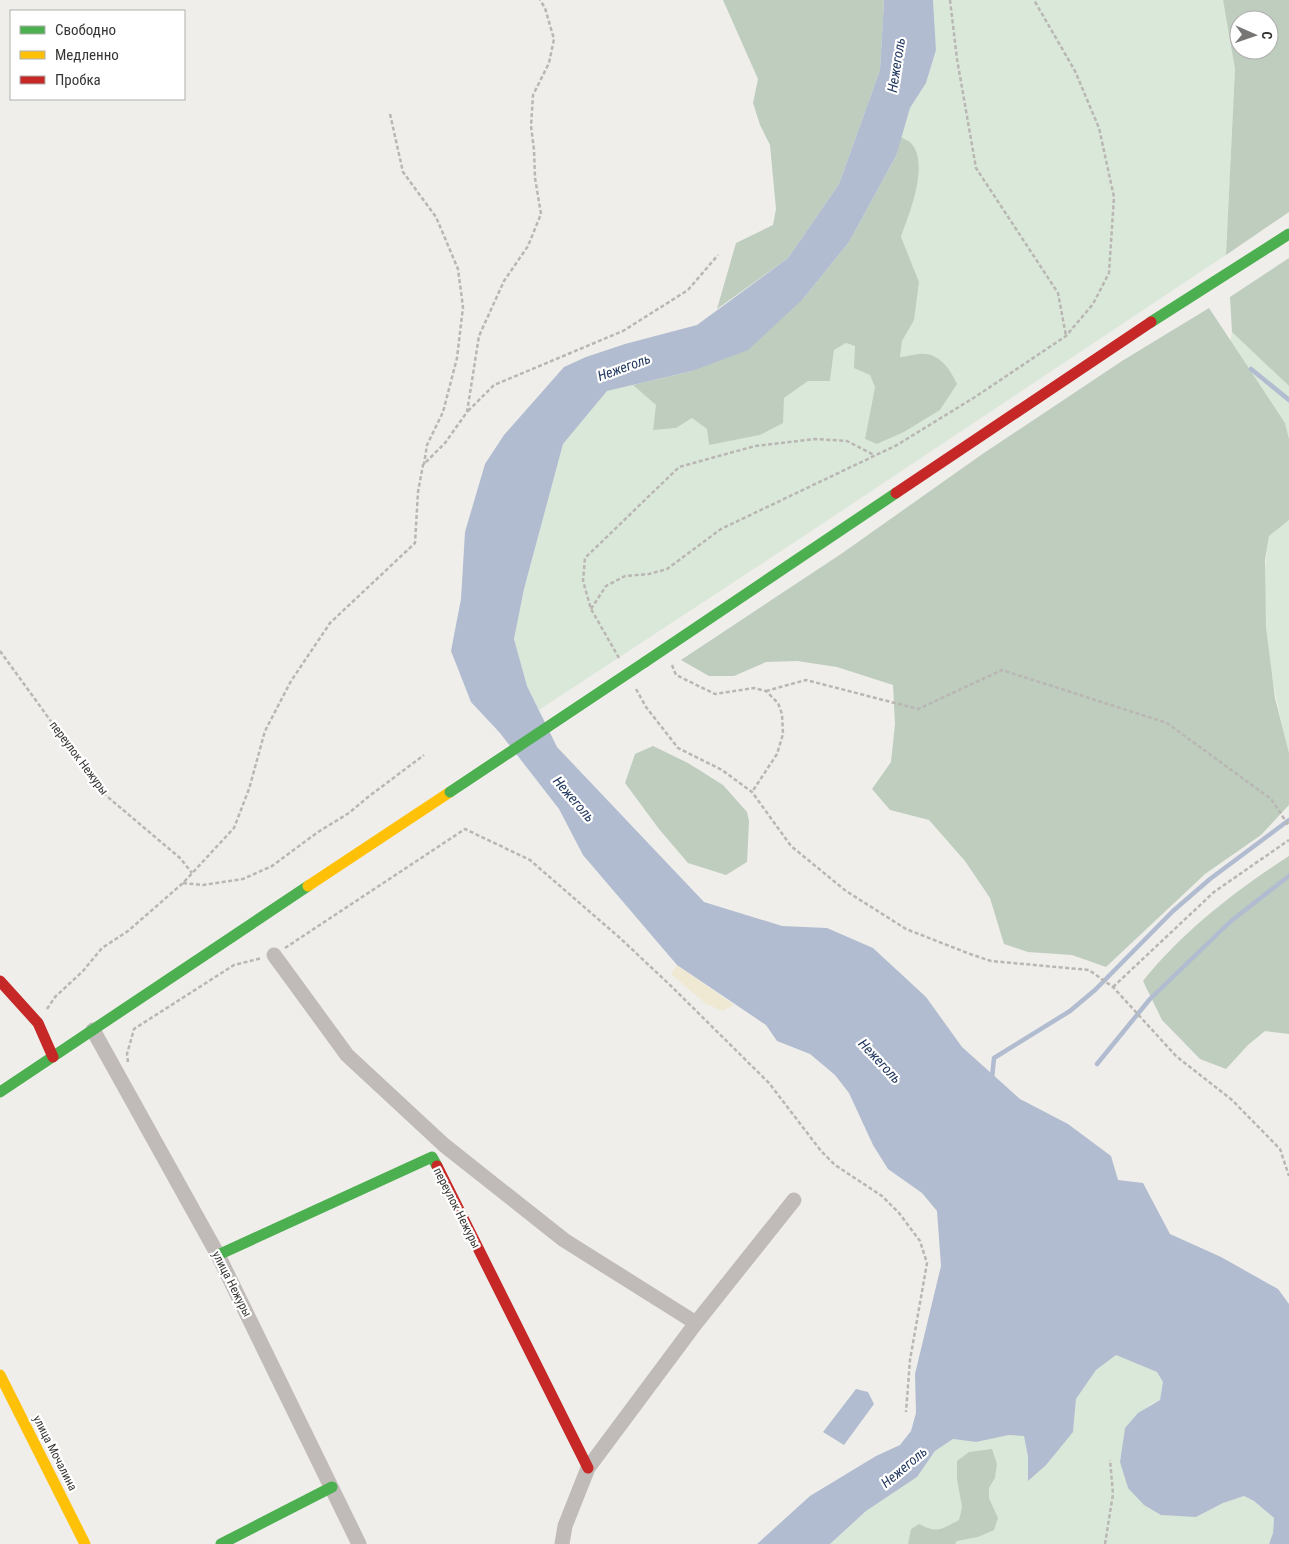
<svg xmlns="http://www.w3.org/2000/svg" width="1289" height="1544" viewBox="0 0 1289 1544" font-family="'Roboto Condensed',sans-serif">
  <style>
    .green { fill: #dae8d9 }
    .forest { fill: #becdbe; fill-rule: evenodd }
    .sand { fill: #efe9d3 }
    .water { fill: #b1bcd0 }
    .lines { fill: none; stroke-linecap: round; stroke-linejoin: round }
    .stream { stroke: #b1bcd0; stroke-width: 4.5 }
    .path { stroke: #b9b6b4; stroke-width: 2.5; stroke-dasharray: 4 2.5; stroke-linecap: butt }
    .street { stroke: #c0bbb9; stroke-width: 15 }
    .fast { stroke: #4caf50; stroke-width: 11 }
    .slow { stroke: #ffc107; stroke-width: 11 }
    .jam { stroke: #c62828; stroke-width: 11 }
    .fast-bridge { stroke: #4caf50; stroke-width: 11 }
    .labels { text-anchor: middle; stroke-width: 4.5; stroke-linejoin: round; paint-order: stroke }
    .street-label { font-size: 12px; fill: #373634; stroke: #fff }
    .water-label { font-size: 14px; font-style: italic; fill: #1c335b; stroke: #fff }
  </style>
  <rect width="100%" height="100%" fill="#efeeea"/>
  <!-- green -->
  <path class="green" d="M933,0H1223L1235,69L1226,255L816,528L539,710L527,686L514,639L524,589L563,444L607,391L633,385L657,405L653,430L676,428L692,418L707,429L709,445L760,435L784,398L808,381H830L834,350L846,343L856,346L871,375L875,388L865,439L878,444L904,432L940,410L956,384L925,354L900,358L902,341L914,319L906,254L901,237L909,215L910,142L900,137L910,108L926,83L936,50Z
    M1232,332L1289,386V439L1285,423L1230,342Z
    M1289,520V753C1271,683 1257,608 1269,536Z
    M1116,1355L1157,1372L1163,1382L1160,1400L1151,1404L1125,1428L1120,1462L1128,1488L1196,1517L1223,1503L1244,1496L1254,1501L1274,1518L1273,1533L1269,1544H955L957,1541L978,1537L998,1518L989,1498V1488L995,1478L997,1464L991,1449L957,1480L962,1507L959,1520L940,1530H911L908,1544H830L866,1511L917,1477L935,1451L953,1439L976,1442L1009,1435H1024L1028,1457V1480L1073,1432L1076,1399L1096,1370Z"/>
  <!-- forest -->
  <path class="forest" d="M723,0H884L880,70L839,184L788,258L717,309L736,243L773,225L776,209L770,145L760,125L753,103L758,79Z
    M1223,0H1289V212L1226,255L1235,69ZM1239,20H1269V50H1239Z
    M900,137C904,139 908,140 911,143C930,164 909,214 901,237L919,282L914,320L902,341L900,357C908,357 917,353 925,354C941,355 951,371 957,384L940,410L904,432L877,444L865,439L875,387L870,375L854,368L855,346L846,343L834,350L830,381H808L784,398L783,423L760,435L709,445L707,429L692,418L676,428L653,430L656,405L633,385L692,371L803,299L849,242L896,156Z
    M1289,258V386L1232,332L1230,297Z
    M1209,308L1285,423L1289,439V520L1269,536L1265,560L1266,627L1275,698L1289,753V805L1261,835L1205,874L1106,967L1072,955L1028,952L1004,944L990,898L965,861L929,820L890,810L872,789L891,762L895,724L893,685L837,667L797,661L766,662L734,676H709L681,660L841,554L981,455L1122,361Z
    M653,746L688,763L723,785L747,812L749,821L747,862L726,875L688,863L659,829L625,783L635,754Z
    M1289,856V1034L1265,1031L1248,1045L1226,1069L1200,1059L1162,1020L1143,981C1183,931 1235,891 1289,856Z
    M992,1449L997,1464L995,1478L989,1488V1498L998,1518L994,1530L978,1537L957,1541L955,1544H908L911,1529L919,1524C938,1534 941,1529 959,1520L962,1507L957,1480V1461L969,1452Z"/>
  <!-- sand -->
  <path class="sand" d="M677,965L734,1005L723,1011L706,1004L671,974Z"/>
  <!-- water -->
  <path class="water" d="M884,0H933L936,50L926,83L910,108L896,156L849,242L803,299L748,350L692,371L607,391L563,444L524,589L514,639L527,686L557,747L704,902L782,926L827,928L873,948L926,997L962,1047L1020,1099L1068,1124L1111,1156L1118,1180L1143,1183L1170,1234L1221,1257L1278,1289L1289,1304V1544H1269L1273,1533L1274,1518L1254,1501L1244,1496L1223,1503L1196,1517L1161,1515L1144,1505L1128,1488L1120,1462L1125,1428L1138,1413L1160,1400L1163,1382L1157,1372L1116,1355L1096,1370L1076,1399L1073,1432L1046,1465L1028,1481V1457L1024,1436L1009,1435L976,1442L953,1439L935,1451L917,1477L866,1511L830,1544H757L810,1496L876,1456L900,1445L911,1431L916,1413L915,1374L941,1266L937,1211L922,1193L888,1169L873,1145L849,1093L835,1075L810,1054L777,1041L766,1025L677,965L583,855L559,809L500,733L471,702L451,651L461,599L465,532L485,464L504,435L564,367L586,357L625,344L697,325L788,258L839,184L880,70Z
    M856,1389L868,1392L874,1404L844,1445L823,1432Z"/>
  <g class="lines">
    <!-- stream -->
    <path class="stream" d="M1251,369L1289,400
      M1097,1064L1150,999L1231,921L1289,876
      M992,1078L994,1058L1070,1011L1095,990L1173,911L1210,879L1289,820"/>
    <!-- path -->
    <path class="path" d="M950,0L957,59L976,168L1058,293L1066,336
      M390,114L403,172L436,217L458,269L463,307L457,358L443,412L427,445L424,464
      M468,411L494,385L623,331L688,290L718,255
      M591,609L606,586L625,576L649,574L667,569L721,529L897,445L975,397L1066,336L1093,304L1109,273L1114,197L1099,128L1075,71L1034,0
      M0,651L103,793L180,858L192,873
      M619,658L591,609L583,581L585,558L679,467L755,446L815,439L847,441L874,455
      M672,665L676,675L715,694L754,688L766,691L778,703L782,714L783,734L777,754L752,792
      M636,689L646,707L678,748L722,770L752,792L791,846L846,891L906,929L970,954L991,961L1089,970L1113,987L1176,1056L1232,1100L1280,1149L1289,1176
      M766,691L806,680L918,709L1002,670L1167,723L1271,799L1289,826
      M183,883L203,885L243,879L272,866L318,832L349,813L368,797L424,755
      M285,948L465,829L530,860L620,938L671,986L769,1083L821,1151L835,1165L882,1196L899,1213L920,1241L927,1263L910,1360L906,1412
      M1113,987L1214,892L1289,840
      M47,1009L55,997L83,971L102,948L128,931L183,883L234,828L249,789L265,731L291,681L330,623L415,543L418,492L423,465L445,443L467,412L479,336L504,281L528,246L541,214L535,178L534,150L531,126L533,95L549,63L554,39L545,8L540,0
      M128,1062L127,1054L134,1029L234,965L262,958
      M1105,1544L1113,1494L1110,1460"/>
    <!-- street -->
    <path class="street" d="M274,955L347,1055L444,1145L564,1240L696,1323
      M93,1030L218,1255L359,1544
      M562,1544L565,1526L588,1468L696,1323L794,1200"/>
    <!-- fast -->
    <path class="fast" d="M1151,322L1289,234
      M645,662L896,493
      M0,1092L308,886
      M218,1255L432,1157L437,1166
      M221,1544L332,1487"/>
    <!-- slow -->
    <path class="slow" d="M308,886L450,792
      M0,1375L85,1544"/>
    <!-- jam -->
    <path class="jam" d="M896,493L1151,322
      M0,981L38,1023L53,1057
      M437,1166L588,1468"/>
    <!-- fast-bridge -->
    <path class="fast-bridge" d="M450,792L645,662"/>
  </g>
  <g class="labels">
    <!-- street labels -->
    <g class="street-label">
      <text transform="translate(79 758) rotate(53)" y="4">переулок Нежуры</text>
      <text transform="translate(457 1208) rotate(63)" y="4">переулок Нежуры</text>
      <text transform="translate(232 1284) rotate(63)" y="4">улица Нежуры</text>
      <text transform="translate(55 1453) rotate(63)" y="4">улица Мочалина</text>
    </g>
    <!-- water labels -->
    <g class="water-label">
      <text transform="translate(896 65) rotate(-81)" y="5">Нежеголь</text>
      <text transform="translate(624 367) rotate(-20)" y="5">Нежеголь</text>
      <text transform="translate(574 799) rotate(49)" y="5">Нежеголь</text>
      <text transform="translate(880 1061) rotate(47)" y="5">Нежеголь</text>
      <text transform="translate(904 1467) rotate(-40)" y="5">Нежеголь</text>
    </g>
  </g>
  <!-- legend -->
  <rect x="10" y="10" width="175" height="90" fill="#ffffff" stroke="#afafae"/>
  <rect x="20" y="26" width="25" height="8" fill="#4caf50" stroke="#afafae"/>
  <text x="55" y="35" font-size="15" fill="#373634">Свободно</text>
  <rect x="20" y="51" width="25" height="8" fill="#ffc107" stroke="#afafae"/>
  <text x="55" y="60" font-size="15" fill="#373634">Медленно</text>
  <rect x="20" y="76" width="25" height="8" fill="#c62828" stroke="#afafae"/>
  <text x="55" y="85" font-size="15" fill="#373634">Пробка</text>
  <!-- north arrow -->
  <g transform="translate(1254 35) rotate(92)"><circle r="24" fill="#ffffff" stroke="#afafae"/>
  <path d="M0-4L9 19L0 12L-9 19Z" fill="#777674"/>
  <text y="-8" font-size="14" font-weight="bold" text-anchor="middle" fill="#373634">С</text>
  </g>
</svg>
